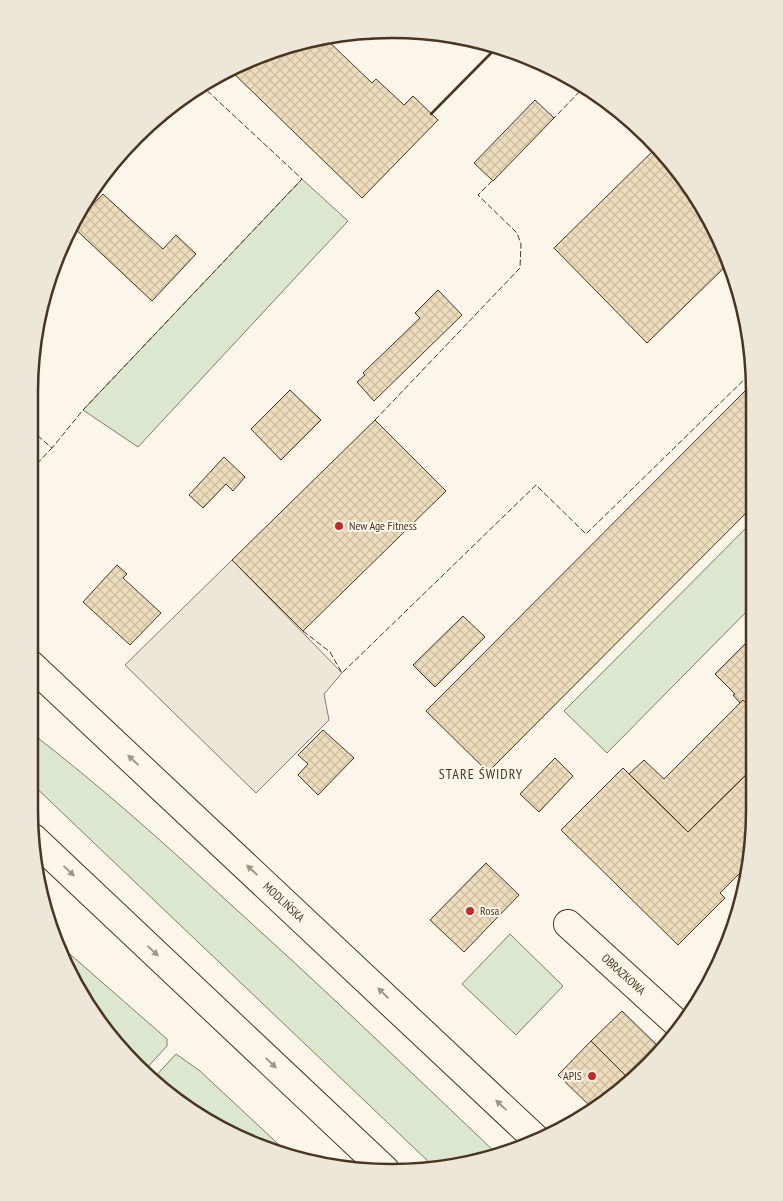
<svg xmlns="http://www.w3.org/2000/svg" width="783" height="1201" viewBox="0 0 783 1201" font-family="'PT Sans Narrow',sans-serif">
  <style>
    .green { fill: #dce7d0; stroke: #887966 }
    .parking { fill: #ede7d9; stroke: #887966 }
    .building { fill: url(#building-cross-hatch); stroke: #4a3520 }
    .lines { fill: none; stroke-linecap: round; stroke-linejoin: round }
    .minor-casing { stroke: #4a3520; stroke-width: 30 }
    .major-casing { stroke: #4a3520; stroke-width: 30 }
    .minor { stroke: #fbf6e9; stroke-width: 28 }
    .major { stroke: #fbf6e9; stroke-width: 28 }
    .fence { stroke: #4a3520; stroke-width: 1; stroke-dasharray: 6 2.5; stroke-linecap: butt }
    .wall { stroke: #4a3520; stroke-width: 2.5 }
    .oneway { fill: #a29684 }
    .poi-dot { fill: #c62828; stroke: #fbf6e9; stroke-width: 2 }
    .labels { text-anchor: middle; stroke-width: 4; stroke-linejoin: round; paint-order: stroke }
    .poi-label { font-size: 12px; fill: #4a3520; stroke: #fbf6e9; text-anchor: start }
    .street-label { font-size: 12px; fill: #4a3520; stroke: #fbf6e9 }
    .neighbourhood-label { font-size: 14px; letter-spacing: 1px; fill: #4a3520; stroke: #fbf6e9 }
    .rim { fill: none; stroke: #4a3520; stroke-width: 2.5 }
  </style>
  <defs>
    <pattern id="building-cross-hatch" width="8" height="8" patternUnits="userSpaceOnUse" patternTransform="scale(1.25)"><rect width="8" height="8" fill="#ecdcbc"/><path d="M0 0l8 8M0 8l8-8" fill="none" stroke="#ccbda1"/></pattern>
  </defs>
  <rect width="100%" height="100%" fill="#fbf6e9"/>
  <!-- green -->
  <path class="green" d="M302,179L348,221L138,447L83,410Z
    M753,521L752,606L607,753L564,711Z
    M29,731C98,784 163,842 227,901C319,984 408,1069 498,1155L485,1160L432,1165L29,781Z
    M510,934L563,986L516,1035L462,984Z
    M56,942L167,1039V1046L145,1070L90,1011Z
    M176,1054L200,1071L291,1156L275,1153L171,1097L153,1079Z"/>
  <!-- parking -->
  <path class="parking" d="M232,560L342,673L324,694L329,720L256,793L125,665Z"/>
  <!-- building -->
  <path class="building" d="M324,37L372,83L376,79L404,105L413,96L438,120L362,198L228,68L297,41Z
    M535,100L554,118L493,181L474,163Z
    M657,147L679,170L717,231L729,263L647,343L554,248Z
    M103,194L163,249L176,235L196,254L152,301L72,226Z
    M438,290L462,315L374,401L357,382L365,375L363,373L420,318L415,313Z
    M753,383V506L488,772L426,711Z
    M290,390L321,420L281,460L251,429Z
    M375,420L446,491L303,631L232,560Z
    M224,457L245,477L233,491L226,484L203,508L189,495Z
    M117,565L127,574L123,578L161,613L130,645L83,602Z
    M463,616L485,637L435,687L413,665Z
    M752,637V709L743,700L740,703L733,695L735,694L715,674Z
    M743,700L752,709V769L688,832L629,774L644,760L664,779Z
    M323,730L354,758L318,795L298,775L308,764L298,755Z
    M555,758L573,776L539,812L520,794Z
    M623,768L688,832L752,769L751,857L749,864L720,893L725,898L678,945L561,830Z
    M486,863L519,895L464,952L430,920Z
    M622,1011L659,1047L628,1078L591,1041Z
    M591,1041L628,1078L592,1108L558,1075Z"/>
  <g class="lines">
    <!-- minor casing -->
    <g class="minor-casing">
      <g id="minor">
        <path id="s1" d="M568,924L679,1025"/>
      </g>
    </g>
    <!-- major casing -->
    <g class="major-casing">
      <g id="major">
        <path id="s2" d="M30,664L536,1139"/>
        <path d="M33,838L385,1170"/>
      </g>
    </g>
    <!-- minor -->
    <use href="#minor" class="minor"/>
    <!-- major -->
    <use href="#major" class="major"/>
    <!-- fence -->
    <path class="fence" d="M552,120L585,86
      M375,420L520,268L521,244L517,233L478,195L494,179
      M31,430L52,448L83,410L302,179L201,85
      M31,470L52,448
      M303,631L330,652L342,673L536,485L586,534L753,371"/>
    <!-- wall -->
    <path class="wall" d="M431,114L498,46"/>
  </g>
  <!-- one-way arrows -->
  <defs><path id="oneway-solid" d="M-6-.8H1V-3.2L6.5 0L1 3.2V.8H-6Z" transform="scale(1.25)"/></defs>
  <g class="oneway">
    <use href="#oneway-solid" transform="translate(133 760) rotate(-137)"/>
    <use href="#oneway-solid" transform="translate(252 870) rotate(-137)"/>
    <use href="#oneway-solid" transform="translate(69 871) rotate(43)"/>
    <use href="#oneway-solid" transform="translate(153 951) rotate(43)"/>
    <use href="#oneway-solid" transform="translate(383 993) rotate(-136)"/>
    <use href="#oneway-solid" transform="translate(271 1063) rotate(43)"/>
    <use href="#oneway-solid" transform="translate(501 1105) rotate(-137)"/>
  </g>
  <!-- markers -->
  <g class="poi-dot">
    <circle cx="339" cy="526" r="5"/>
    <circle cx="470" cy="911" r="5"/>
    <circle cx="592" cy="1076" r="5"/>
  </g>
  <g class="labels">
    <!-- poi labels -->
    <g class="poi-label">
      <text x="349" y="530">New Age Fitness</text>
      <text x="480" y="915">Rosa</text>
      <text x="582" y="1080" text-anchor="end">APIS</text>
    </g>
    <!-- street labels -->
    <g class="street-label">
      <text dy="4" stroke="none"><textPath href="#s2" startOffset="348">MODLIŃSKA</textPath></text>
      <text dy="4" stroke="none"><textPath href="#s1" startOffset="75">OBRAZKOWA</textPath></text>
    </g>
    <!-- neighbourhood labels -->
    <g class="neighbourhood-label">
      <text x="481" y="779">STARE ŚWIDRY</text>
    </g>
  </g>
  <!-- crop -->
  <path d="M0 0H783V1201H0ZM392 38H392A354 354 0 0 1 746 392V810A354 354 0 0 1 392 1164H392A354 354 0 0 1 38 810V392A354 354 0 0 1 392 38Z" fill="#ede7d9" fill-rule="evenodd"/>
  <path class="rim" d="M392 38H392A354 354 0 0 1 746 392V810A354 354 0 0 1 392 1164H392A354 354 0 0 1 38 810V392A354 354 0 0 1 392 38Z"/>
</svg>
